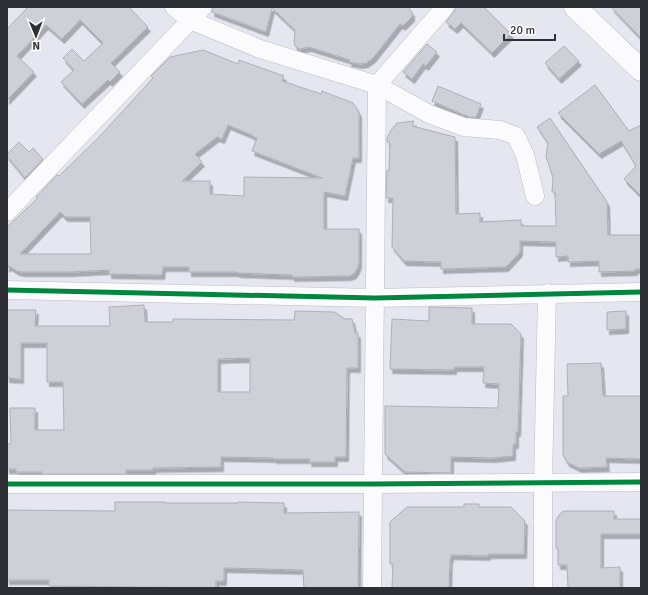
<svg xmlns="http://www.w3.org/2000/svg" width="648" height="595" viewBox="0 0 648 595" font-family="Signika,sans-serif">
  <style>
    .building { fill: #cecfd7; stroke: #afafb7; fill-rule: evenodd; filter: url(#shadow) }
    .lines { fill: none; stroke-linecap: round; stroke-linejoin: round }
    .street-casing { stroke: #bcbdc5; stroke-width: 19 }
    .secondary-casing { stroke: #bcbdc5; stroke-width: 23 }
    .street { stroke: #fbfbfd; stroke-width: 18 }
    .secondary { stroke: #fbfbfd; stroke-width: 22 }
    .cycleway-casing { stroke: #fff; stroke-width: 8 }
    .cycleway { stroke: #00873e; stroke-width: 5 }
  </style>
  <defs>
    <filter id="shadow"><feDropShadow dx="2.5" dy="4.5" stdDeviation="0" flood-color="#0004"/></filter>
  </defs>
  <rect width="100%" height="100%" fill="#e5e6f0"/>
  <!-- building -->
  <path class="building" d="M28,7H129L148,27L111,63L120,72L110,82L108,80L82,104L61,82L74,70L63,58L72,49L84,61L103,43L80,20L62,39L46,25L17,56L34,72L7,100V29Z
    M213,7H408L412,12V17L403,26L400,24L373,58L366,63L360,64L349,62L350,60L309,47L300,49L295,46L294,42L295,30L272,8L266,32L212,12Z
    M457,7H484L511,34L492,53L461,23L455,29L446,22Z
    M611,7H641V38Z
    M427,44L437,52L426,66L423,64L412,79L403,72Z
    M564,46L579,61L559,79L545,63Z
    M203,50L238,64L239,60L284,76L282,81L321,94L322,91L353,103L356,107L359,113V158H353L345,196L324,192V229H359V263L358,267L354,274L349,276L292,277V275L237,273V272H189V267H163L162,275L109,274V270L71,272H22L17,271L9,266L7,268V227L38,198L36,197L57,175L59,176L100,136L153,78L151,76L170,57ZM228,125L252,135V136L257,138L252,151L322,178L244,177V196L210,194V181H182L202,162L195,154L217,137L222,139ZM60,212L65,217H90L91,254H20Z
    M595,85L629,131L641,125V196L624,179L636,166L621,141L599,154L558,113Z
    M438,86L481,104L476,117H469L432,101Z
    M550,118L607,202L608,235H641V269H635V271L599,272V261L568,262V256L556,257V242L520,241V252L506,267L441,269V262L404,261L392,247L393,198H386L387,170L389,171L390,143L387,142V138L391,130L397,123L414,121L412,126L455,137L456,214L480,213V222L521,220V226H556L555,192H552L553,178L546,156L548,143L537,127Z
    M19,142L29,152L33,148L43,159L25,178L7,156V154Z
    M144,305L145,322H173V319L294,320L295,311L335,312L345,319H352L355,333H358V368H347L346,457H335V462H309L310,459H274V458L221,457V467L153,468V470H126V474H42V472H16V469H7V444H11L10,408H35V430H64L63,382H47V343H21V379L7,378V310H36L35,326H110L109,307ZM250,358V392H218V359Z
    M429,307L472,308V324H511L521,334L518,432H516V444H513V456L493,458L451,457V473L405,472L385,454V406L498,408L499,384L483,383L484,367H454V370L390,369L392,319L429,321Z
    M626,311V329L607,330V312Z
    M601,363L603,396H641V459L606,458L607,467L579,468L567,462L563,455V396H568L567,364Z
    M115,502H165V503H238V502L284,503V513L359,512L358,588H304L303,570L224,568V581H216V588L49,586V580H7V510L115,511Z
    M464,504H479V507H511L525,521L524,554H488V556L451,555V558H450L449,588H392L393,564H390V522L407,507H464Z
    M563,511H614V519H641V534H601V568L620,567V588H568L567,565H558V548H556V521L559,515Z"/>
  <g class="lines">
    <!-- street casing -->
    <g class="street-casing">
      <path id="street" d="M174,7L190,20L260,49L377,85L429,114L464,127L500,130L516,136L525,155L535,196
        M7,212L203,7
        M7,290L375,298L641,292
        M7,484H373L641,482
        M372,588L377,85L445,7
        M543,588V482L547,293"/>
    </g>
    <!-- secondary casing -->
    <g class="secondary-casing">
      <path id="secondary" d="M575,7L641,70"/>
    </g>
    <!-- street -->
    <use href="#street" class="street"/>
    <!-- secondary -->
    <use href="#secondary" class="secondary"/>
    <!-- cycleway casing -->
    <g class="cycleway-casing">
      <path id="cycleway" d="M7,290L375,298L641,292
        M7,484H373L641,482"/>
    </g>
    <!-- cycleway -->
    <use href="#cycleway" class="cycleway"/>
  </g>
  <!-- border -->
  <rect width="648" height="595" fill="none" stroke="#2f2f36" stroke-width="16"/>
  <!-- north arrow -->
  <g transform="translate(36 36) rotate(179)" stroke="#ffffff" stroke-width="3" paint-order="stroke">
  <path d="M0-3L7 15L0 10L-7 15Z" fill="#2f2f36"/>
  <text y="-6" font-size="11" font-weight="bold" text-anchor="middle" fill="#2f2f36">N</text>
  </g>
  <!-- scale -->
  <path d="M504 34v6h51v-6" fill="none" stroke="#2f2f36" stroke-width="2"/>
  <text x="510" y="34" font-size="12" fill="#2f2f36" stroke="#ffffff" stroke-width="3" paint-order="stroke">20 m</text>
</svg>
